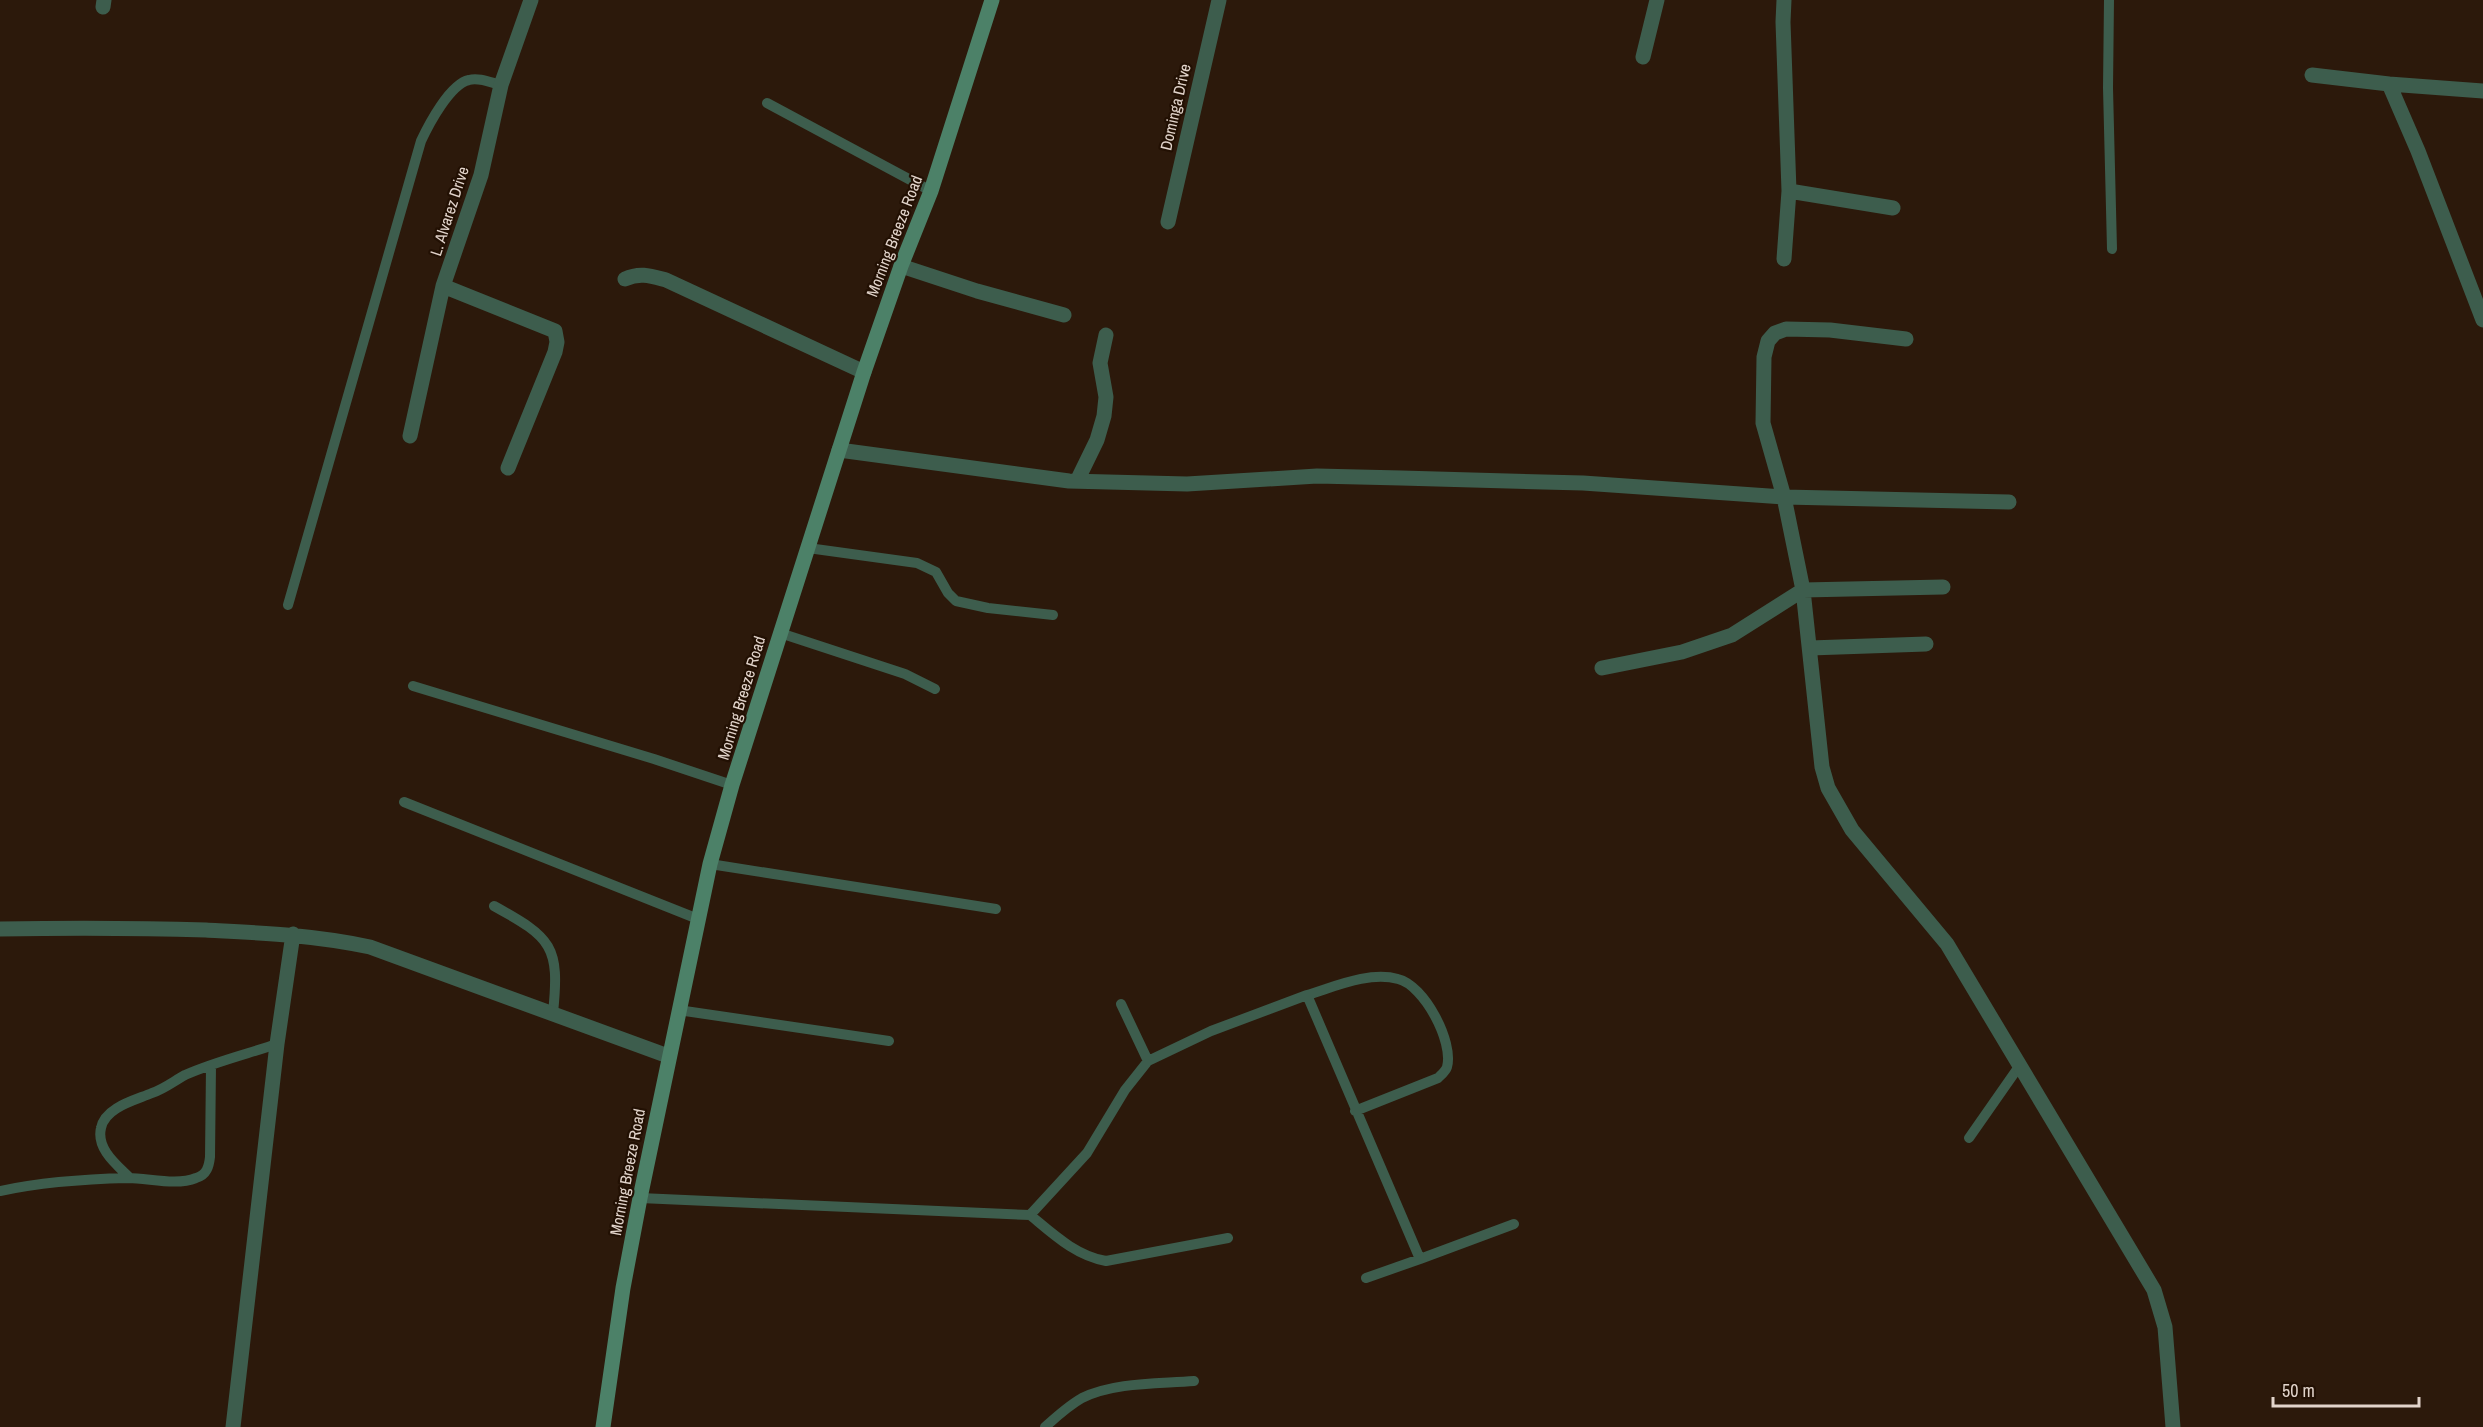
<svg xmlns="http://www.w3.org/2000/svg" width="2483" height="1427" viewBox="0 0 2483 1427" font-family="'Archivo Narrow',sans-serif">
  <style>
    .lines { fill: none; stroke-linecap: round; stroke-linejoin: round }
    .service { stroke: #3d5d4d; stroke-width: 10 }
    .minor { stroke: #3d5d4d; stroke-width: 15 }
    .secondary { stroke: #4c8168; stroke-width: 15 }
    .labels { text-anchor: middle; stroke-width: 4.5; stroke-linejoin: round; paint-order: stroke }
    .street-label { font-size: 16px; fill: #e2d4cb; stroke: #221003 }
  </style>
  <rect width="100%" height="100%" fill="#2c190b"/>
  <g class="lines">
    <!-- service -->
    <path class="service" d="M2109,0L2108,88L2112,249
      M767,103L931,191
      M808,548L917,563L936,572L948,593L956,601L988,608L1053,615
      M288,605L421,141C429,124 450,84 469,80C479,77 492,83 501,85
      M780,633L905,674L935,689
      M413,686L654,759L732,785
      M404,802L698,919
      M710,864L996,909
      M494,906C552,938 560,946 553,1013
      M1307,995C1334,987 1369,971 1398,979C1424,985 1454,1042 1447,1067C1446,1071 1441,1075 1438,1078L1355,1111
      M678,1010L889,1041
      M1148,1061L1211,1031L1307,995L1420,1259L1514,1224
      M1969,1138L2020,1065
      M130,1178C117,1165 96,1149 101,1128C105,1107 136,1100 152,1093C164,1089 174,1081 185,1075C214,1062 247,1054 277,1044
      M0,1191C42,1182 85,1179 128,1178C149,1178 176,1186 196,1178C207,1175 209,1166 210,1157L211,1066
      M640,1198L1030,1215C1053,1234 1076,1256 1106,1261L1228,1238
      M1030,1215L1087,1153L1125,1090L1148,1061L1121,1004
      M1366,1278L1420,1259
      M1045,1427C1056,1417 1068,1406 1082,1398C1115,1382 1158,1384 1194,1381"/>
    <!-- minor -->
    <path class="minor" d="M1784,0L1783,22L1789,191L1893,208
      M103,7L104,0
      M1643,57L1657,0
      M2312,75L2389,84
      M2483,91L2389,84L2418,151L2483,320
      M1168,222L1219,0
      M1784,259L1789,191
      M901,266L977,291L1064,315
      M625,279C640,272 651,276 666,280L864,372
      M443,286L555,331L557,342L555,352L508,468
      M1906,339L1830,330L1786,329L1775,333L1768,341L1764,357L1763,423L1784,497L1803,590L1822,767L1828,788L1852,830L1947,944L2154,1290L2165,1327L2173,1427
      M410,436L443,286L481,175L501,85L531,0
      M839,450L1069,481L1187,484L1317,476L1401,478L1583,483L1784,497L2009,502
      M1077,481L1097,440L1104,416L1106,397L1100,363L1106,335
      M1810,648L1926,644
      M1602,668L1682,652L1732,635L1803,590L1943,587
      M0,929C69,928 137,928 206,930C262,933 315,935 370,947L668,1056
      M233,1427L277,1044L293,934"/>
    <!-- secondary -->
    <path class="secondary" d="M603,1427L623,1288L640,1198L710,864L732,785L864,372L901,266L931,191L992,0"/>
  </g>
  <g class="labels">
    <!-- street labels -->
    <g class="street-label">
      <text transform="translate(1175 107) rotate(-77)" y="6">Dominga Drive</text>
      <text transform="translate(449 211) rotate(-72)" y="6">L. Alvarez Drive</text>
      <text transform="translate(894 236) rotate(-69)" y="6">Morning Breeze Road</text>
      <text transform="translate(741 698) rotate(-73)" y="6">Morning Breeze Road</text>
      <text transform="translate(627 1172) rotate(-79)" y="6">Morning Breeze Road</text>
    </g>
  </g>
  <!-- scale -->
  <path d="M2273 1397v9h146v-9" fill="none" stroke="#e2d4cb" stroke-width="3"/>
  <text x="2282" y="1397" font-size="18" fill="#e2d4cb" stroke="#221003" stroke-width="4.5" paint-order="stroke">50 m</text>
</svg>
